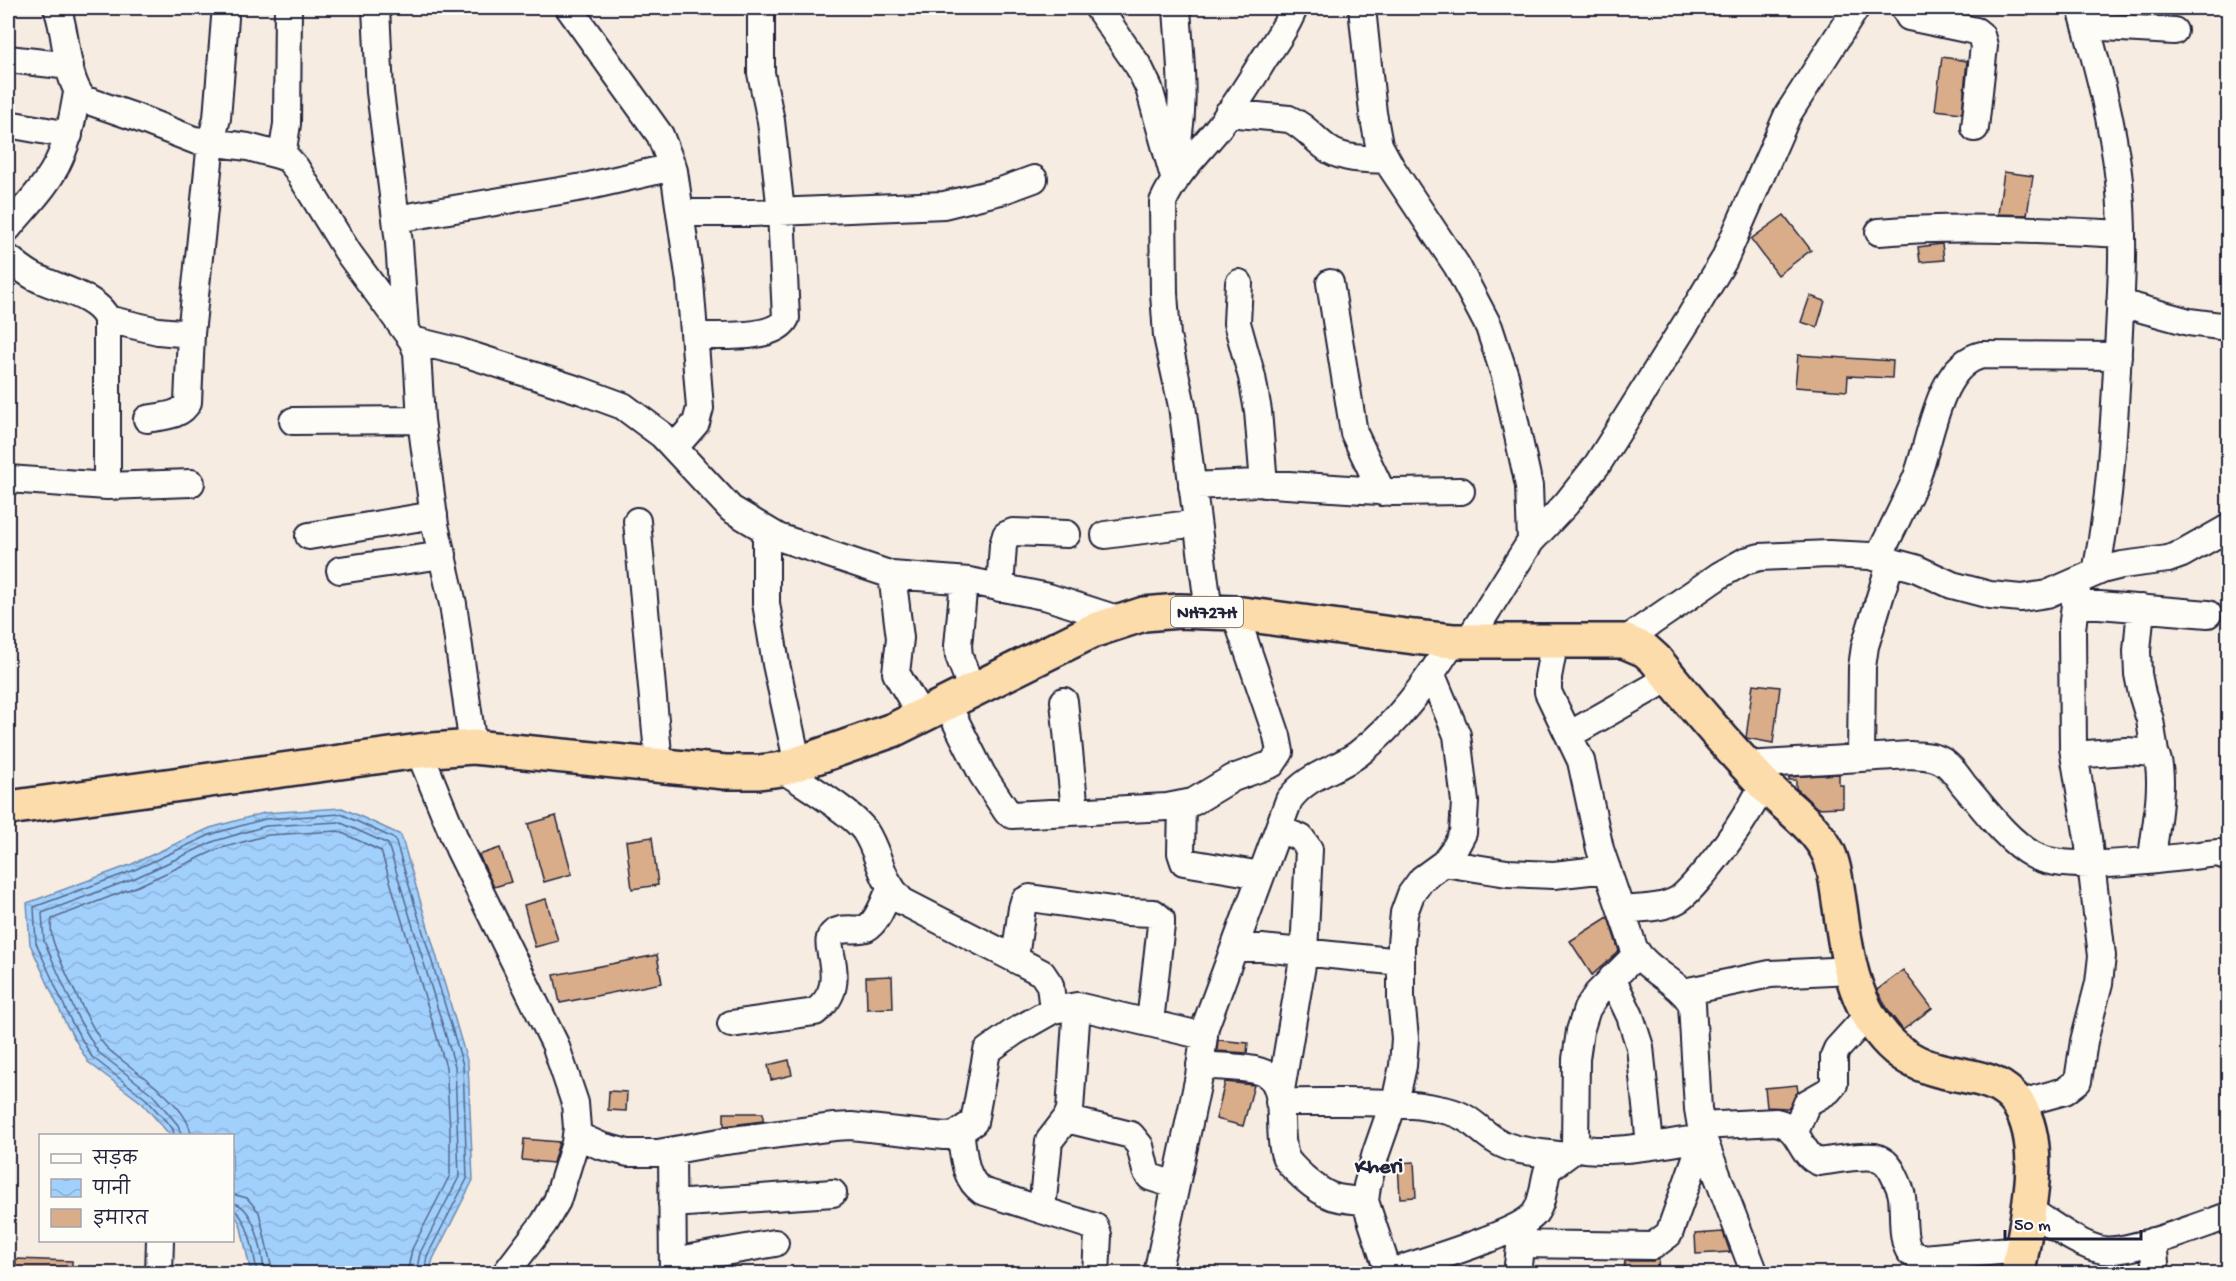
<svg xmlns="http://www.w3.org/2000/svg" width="2236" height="1281" viewBox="0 0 2236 1281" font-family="'Gochi Hand','Playpen Sans Deva',sans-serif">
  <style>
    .water { fill: url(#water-waves); stroke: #6f8aaf; stroke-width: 1.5 }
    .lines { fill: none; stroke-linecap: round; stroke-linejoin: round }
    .shore { stroke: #556889; stroke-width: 1.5 }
    .building { fill: #d9ad8a; stroke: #22223b; stroke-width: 1.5 }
    .minor-casing { stroke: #22223b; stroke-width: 30 }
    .highway-casing { stroke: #22223b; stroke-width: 38 }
    .minor { stroke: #fdfcf7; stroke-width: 26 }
    .highway { stroke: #fddcac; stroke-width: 33 }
    .labels { text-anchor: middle; stroke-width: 4.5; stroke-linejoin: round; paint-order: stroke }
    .shield { fill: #fdfcf7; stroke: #646373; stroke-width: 1.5 }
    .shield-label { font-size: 18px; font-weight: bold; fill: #22223b }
    .quarter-label { font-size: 22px; font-weight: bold; fill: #22223b; stroke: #fdfcf7 }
  </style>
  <defs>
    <pattern id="water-waves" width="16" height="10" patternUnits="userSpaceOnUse" patternTransform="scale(1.5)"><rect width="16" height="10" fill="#a2d0fd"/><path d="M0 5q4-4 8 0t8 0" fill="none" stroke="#8bb2da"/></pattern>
  </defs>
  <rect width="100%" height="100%" fill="#f6ece1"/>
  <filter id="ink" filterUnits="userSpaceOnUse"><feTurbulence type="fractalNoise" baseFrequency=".0167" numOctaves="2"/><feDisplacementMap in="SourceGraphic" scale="12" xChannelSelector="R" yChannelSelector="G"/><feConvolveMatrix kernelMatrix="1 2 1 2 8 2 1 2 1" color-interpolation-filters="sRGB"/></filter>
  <g filter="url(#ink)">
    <!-- water -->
    <path class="water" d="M342,808L401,835L468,1064L473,1180L433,1259L429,1273H251L240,1223L233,1213L232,1136L170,1135L142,1103L88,1062L66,1024L30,944L27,903L130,865L210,828L264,813Z"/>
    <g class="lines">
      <!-- shore -->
      <path class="shore" d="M174,1136L173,1129L146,1099L92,1057L71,1021L36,943L34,907L132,871L212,834L265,819L341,814L395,839L463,1065L467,1179L427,1256L424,1274
        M182,1136L178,1125L152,1094L98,1052L78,1018L44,941L42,913L135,878L215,841L266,826L339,822L388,844L455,1066L459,1177L420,1253L416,1274
        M191,1136C190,1103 128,1068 107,1048C94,1036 56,954 52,937C51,931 51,924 52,919L138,886L218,849L268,835L338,831L381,851L446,1067L450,1129V1175L412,1249L407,1274
        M232,1194L247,1198L259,1212L273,1274
        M232,1203C255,1204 263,1255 264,1274
        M232,1210C248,1213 255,1259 257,1274"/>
    </g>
    <!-- building -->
    <path class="building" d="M1942,57L1967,61L1962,113L1935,110Z
      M2004,172L2033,176L2027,215L1998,214Z
      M1784,215L1811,250L1778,275L1751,239Z
      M1942,244L1944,260L1920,262L1918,247Z
      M1810,296L1825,301L1817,327L1801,322Z
      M1798,355L1893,361L1892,378L1848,376L1847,391L1795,387Z
      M1753,684L1780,687L1773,743L1746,738Z
      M1839,774V785H1843V807L1817,808L1796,788V780H1789V777Z
      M556,816L572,874L544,882L528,824Z
      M652,837L658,885L632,889L626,841Z
      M500,848L511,882L494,887L479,855Z
      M546,899L558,941L535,947L524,905Z
      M1608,917L1619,951L1592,975L1570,941Z
      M657,955L662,983L560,1003L554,975Z
      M1903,970L1932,1008L1903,1030L1890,1013L1877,990Z
      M892,976L893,1008L867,1009L866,977Z
      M1218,1040L1248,1043L1247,1053L1217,1051Z
      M789,1060L792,1075L771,1080L768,1065Z
      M1225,1082L1254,1085L1243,1126L1216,1119Z
      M1797,1085L1798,1092L1789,1108L1767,1107L1765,1088Z
      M609,1091L627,1092L626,1111L608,1110Z
      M724,1113H763V1121L724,1126Z
      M524,1139L559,1142L553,1163L522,1160Z
      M1414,1162L1416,1197L1400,1198L1398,1163Z
      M1723,1232L1730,1252L1696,1254L1695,1234Z
      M16,1259L72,1261V1274H15Z
      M1659,1259L1657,1274H1623L1625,1261H1653Z"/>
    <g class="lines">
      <!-- minor casing -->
      <g class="minor-casing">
        <path id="minor" d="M57,8C68,35 64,76 83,99L135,117L194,140L248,147L278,155L287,158L296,168L349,254L412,340L417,352L421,420L435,525L453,604L473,747
          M376,8L380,92L399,243L405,328
          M569,8L660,135L674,171L690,282L700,408L696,423L675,447
          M1098,8L1139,67L1149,88L1175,181
          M1362,8L1373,113L1379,145L1391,167L1457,266L1489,327L1505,376L1529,486L1531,541L1468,641
          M1904,8L1909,17L1976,31L1981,35L1984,46L1975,128
          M2081,8C2097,64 2113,122 2119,181C2125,237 2121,294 2118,350C2114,424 2111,499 2096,572
          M2086,26L2174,31
          M8,59L70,66
          M1228,113L1289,119C1306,126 1316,142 1331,151C1347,160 1369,159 1387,160
          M8,124L69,135
          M282,156L287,124L288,8
          M1172,165C1188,113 1180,60 1177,8
          M680,213H752L944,205L1001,191L1034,179
          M396,219L589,186L673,167
          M8,228C25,207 48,185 59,160C69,139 73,116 77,93
          M1879,232C1960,225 2041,230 2122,234
          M8,258C16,264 25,272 35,277C56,288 98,296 107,319V486
          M1239,283L1237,323L1252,377L1258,411L1264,484
          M1330,283L1354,433L1382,492
          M2120,303L2189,322L2228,327
          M107,319L158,331L191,334
          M695,336C717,335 775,341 786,318L781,212L771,121L761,73V8
          M412,340L461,352L582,391L623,406L662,435L731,509L778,537L892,575L969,581L1048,597L1120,620
          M147,419C161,416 181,417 188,402L191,334L211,142L217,118L225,18
          M293,421L421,420
          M8,479L107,486L191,483
          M1192,486L1257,483L1394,492L1461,491
          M637,521L659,765
          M766,530V603L776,664L798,765
          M1105,535L1197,523
          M309,536L434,515
          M1531,541L1566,504L1597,465L1690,317L1724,260L1788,114L1856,8
          M1878,558C1891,532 1904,505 1916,479C1931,442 1937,365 1982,355L2118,356
          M340,570L443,555
          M892,575L900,638L896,673L922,717
          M964,581L958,646L959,656L972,690
          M1000,588L1003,545L1006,535L1013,532L1067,534
          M2075,603L2208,614
          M2141,608L2137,651L2138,674L2142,694L2150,720L2155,753
          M1209,612L1182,406L1167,336L1164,293L1163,202C1175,174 1197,154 1215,132C1233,109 1249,84 1264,59C1275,43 1287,26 1294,8
          M1555,640L1548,677V692L1581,761L1600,849L1634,948C1648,972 1677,980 1692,1004L1698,1109L1703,1138L1755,1274
          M1624,641L1720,575L1745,561L1760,557L1829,554L1870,556L1915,568L1952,585L1990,595L2021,598L2047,594L2102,570L2122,565L2168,559L2182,554L2228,528
          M1064,701L1075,811
          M947,704L982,774L1007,812L1012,815L1167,807L1193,802L1233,778L1272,764L1280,752L1277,736L1235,613
          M1569,735L1655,686
          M419,751L459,849L555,1044L575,1103L577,1128L575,1143L557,1201L544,1223L505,1274
          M2074,755L2126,751L2155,753C2167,775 2154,834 2152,859
          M1861,757L1862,667L1865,646L1891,561
          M1746,765L1910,755C1922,756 1935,755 1945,763C1952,768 1958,777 1963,784C1983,807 2006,840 2033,855C2067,875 2176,857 2218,853L2228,857
          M782,769C802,783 852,812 865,831C881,856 878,876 902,901L1042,973L1050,985L1053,1010
          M1182,804L1181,853L1184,862L1261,875
          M1278,831L1281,830L1301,838L1309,849L1304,953L1279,1102C1334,1103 1394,1098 1448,1111C1473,1117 1481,1134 1502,1144C1520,1153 1544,1152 1564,1156
          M1444,863L1507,873L1554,875L1607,869
          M1621,910C1639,908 1663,909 1679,899C1689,892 1697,881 1705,872C1728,844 1747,816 1764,784
          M1235,948H1262L1401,962
          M1015,958L1022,908L1024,901L1030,898L1126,912L1154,913L1161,919V925L1150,1022
          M1612,978L1630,1016L1640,1047L1650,1145
          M1684,992L1770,974L1851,970
          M731,1024L815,1012C836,996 836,978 831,954C830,948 828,941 831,936C838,925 856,932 866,928C878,922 885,900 890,889
          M1200,1065C1216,1067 1256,1066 1268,1075C1289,1090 1275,1139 1287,1160C1291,1166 1298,1172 1303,1177C1327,1198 1334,1199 1365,1201
          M2018,1104L2065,1091L2078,1081L2084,1041L2099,983L2102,956L2088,838L2073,748L2072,629L2078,581
          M1066,1119L1131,1135L1140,1146L1146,1171L1150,1177L1175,1185
          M1701,1126L1776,1122C1802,1127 1799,1155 1819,1162C1836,1160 1857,1155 1875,1157C1883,1159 1888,1164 1892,1171C1896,1179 1901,1188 1902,1197C1904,1211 1901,1241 1910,1252C1913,1255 1918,1256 1923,1258L2021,1249
          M960,1132C964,1153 963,1178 982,1191L1095,1227L1098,1235L1096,1274
          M1795,1132L1807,1103L1828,1091L1834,1084V1056L1837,1049L1868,1015
          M576,1135L601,1146L628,1153H658L725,1141L834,1127L851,1126L944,1136L955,1135L974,1122L987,1051L1014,1032L1053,1010L1077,1006L1204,1036
          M672,1151L673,1274
          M672,1204L833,1193
          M1042,1209L1049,1141L1066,1119L1070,1110L1077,1006
          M2029,1210C2049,1222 2080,1247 2103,1250C2128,1254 2201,1225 2228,1216
          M2153,1241L2156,1274
          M1520,1244L1653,1246L1669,1234L1703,1138C1667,1143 1609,1156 1575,1147
          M673,1261L775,1243
          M1388,1273C1417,1263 1520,1234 1535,1213C1544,1201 1543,1183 1548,1169L1571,1152L1575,1147L1576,1059L1580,1031L1587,1009L1597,994L1637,954
          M159,1274L160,1240
          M1157,1274L1199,1076L1205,1027L1289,800C1308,774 1333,772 1358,754C1397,724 1427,682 1453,641
          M1389,1274L1365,1201L1367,1186L1376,1153L1397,1093L1403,1066L1405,1038L1401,999V944L1404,913L1411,894L1422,879L1444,863L1455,848L1463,833L1465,802L1457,735L1434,680L1430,676
          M1517,1274L1522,1229"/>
      </g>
      <!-- highway casing -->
      <g class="highway-casing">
        <path id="highway" d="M8,808L419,751L473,747L725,772H759L782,769L893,730L1092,631L1144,614L1179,611L1235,613L1414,637L1453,641H1624L1645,650L1655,659C1689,701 1724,743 1762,782C1784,806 1815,824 1829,854C1836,870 1837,890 1840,907C1846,953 1853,1002 1885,1038C1899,1054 1918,1065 1938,1070C1968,1078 2000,1076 2019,1105C2047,1151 2025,1223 2018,1274"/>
      </g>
      <!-- minor -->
      <use href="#minor" class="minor"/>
      <!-- highway -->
      <use href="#highway" class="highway"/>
    </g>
  </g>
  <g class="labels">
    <!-- shield labels -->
    <rect class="shield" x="1171" y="597" width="72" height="30" rx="4.5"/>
    <g class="shield-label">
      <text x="1207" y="618">NH727H</text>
    </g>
    <!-- quarter labels -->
    <g class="quarter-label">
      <text x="1379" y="1172">Kheri</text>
    </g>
  </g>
  <!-- margin -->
  <rect width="2236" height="1281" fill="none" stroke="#fdfcf7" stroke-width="30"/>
  <rect x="15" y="15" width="2206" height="1251" fill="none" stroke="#22223b" stroke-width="2" filter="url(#ink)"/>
  <!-- legend -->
  <rect x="39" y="1134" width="195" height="108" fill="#fdfcf7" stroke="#a5a5ac" stroke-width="1.5"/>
  <rect x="51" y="1154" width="30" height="9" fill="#fdfcf7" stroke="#a5a5ac" stroke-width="1.5"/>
  <text x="93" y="1164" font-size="18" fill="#22223b">सड़क</text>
  <rect x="51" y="1179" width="30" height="18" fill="url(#water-waves)" stroke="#a5a5ac" stroke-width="1.5"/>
  <text x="93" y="1194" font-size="18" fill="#22223b">पानी</text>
  <rect x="51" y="1209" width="30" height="18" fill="#d9ad8a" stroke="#a5a5ac" stroke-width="1.5"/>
  <text x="93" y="1224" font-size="18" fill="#22223b">इमारत</text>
  <!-- scale -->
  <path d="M2005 1230v9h136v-9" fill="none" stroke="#22223b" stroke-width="3"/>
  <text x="2014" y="1230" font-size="18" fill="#22223b" stroke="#fdfcf7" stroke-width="4.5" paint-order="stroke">50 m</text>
</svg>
